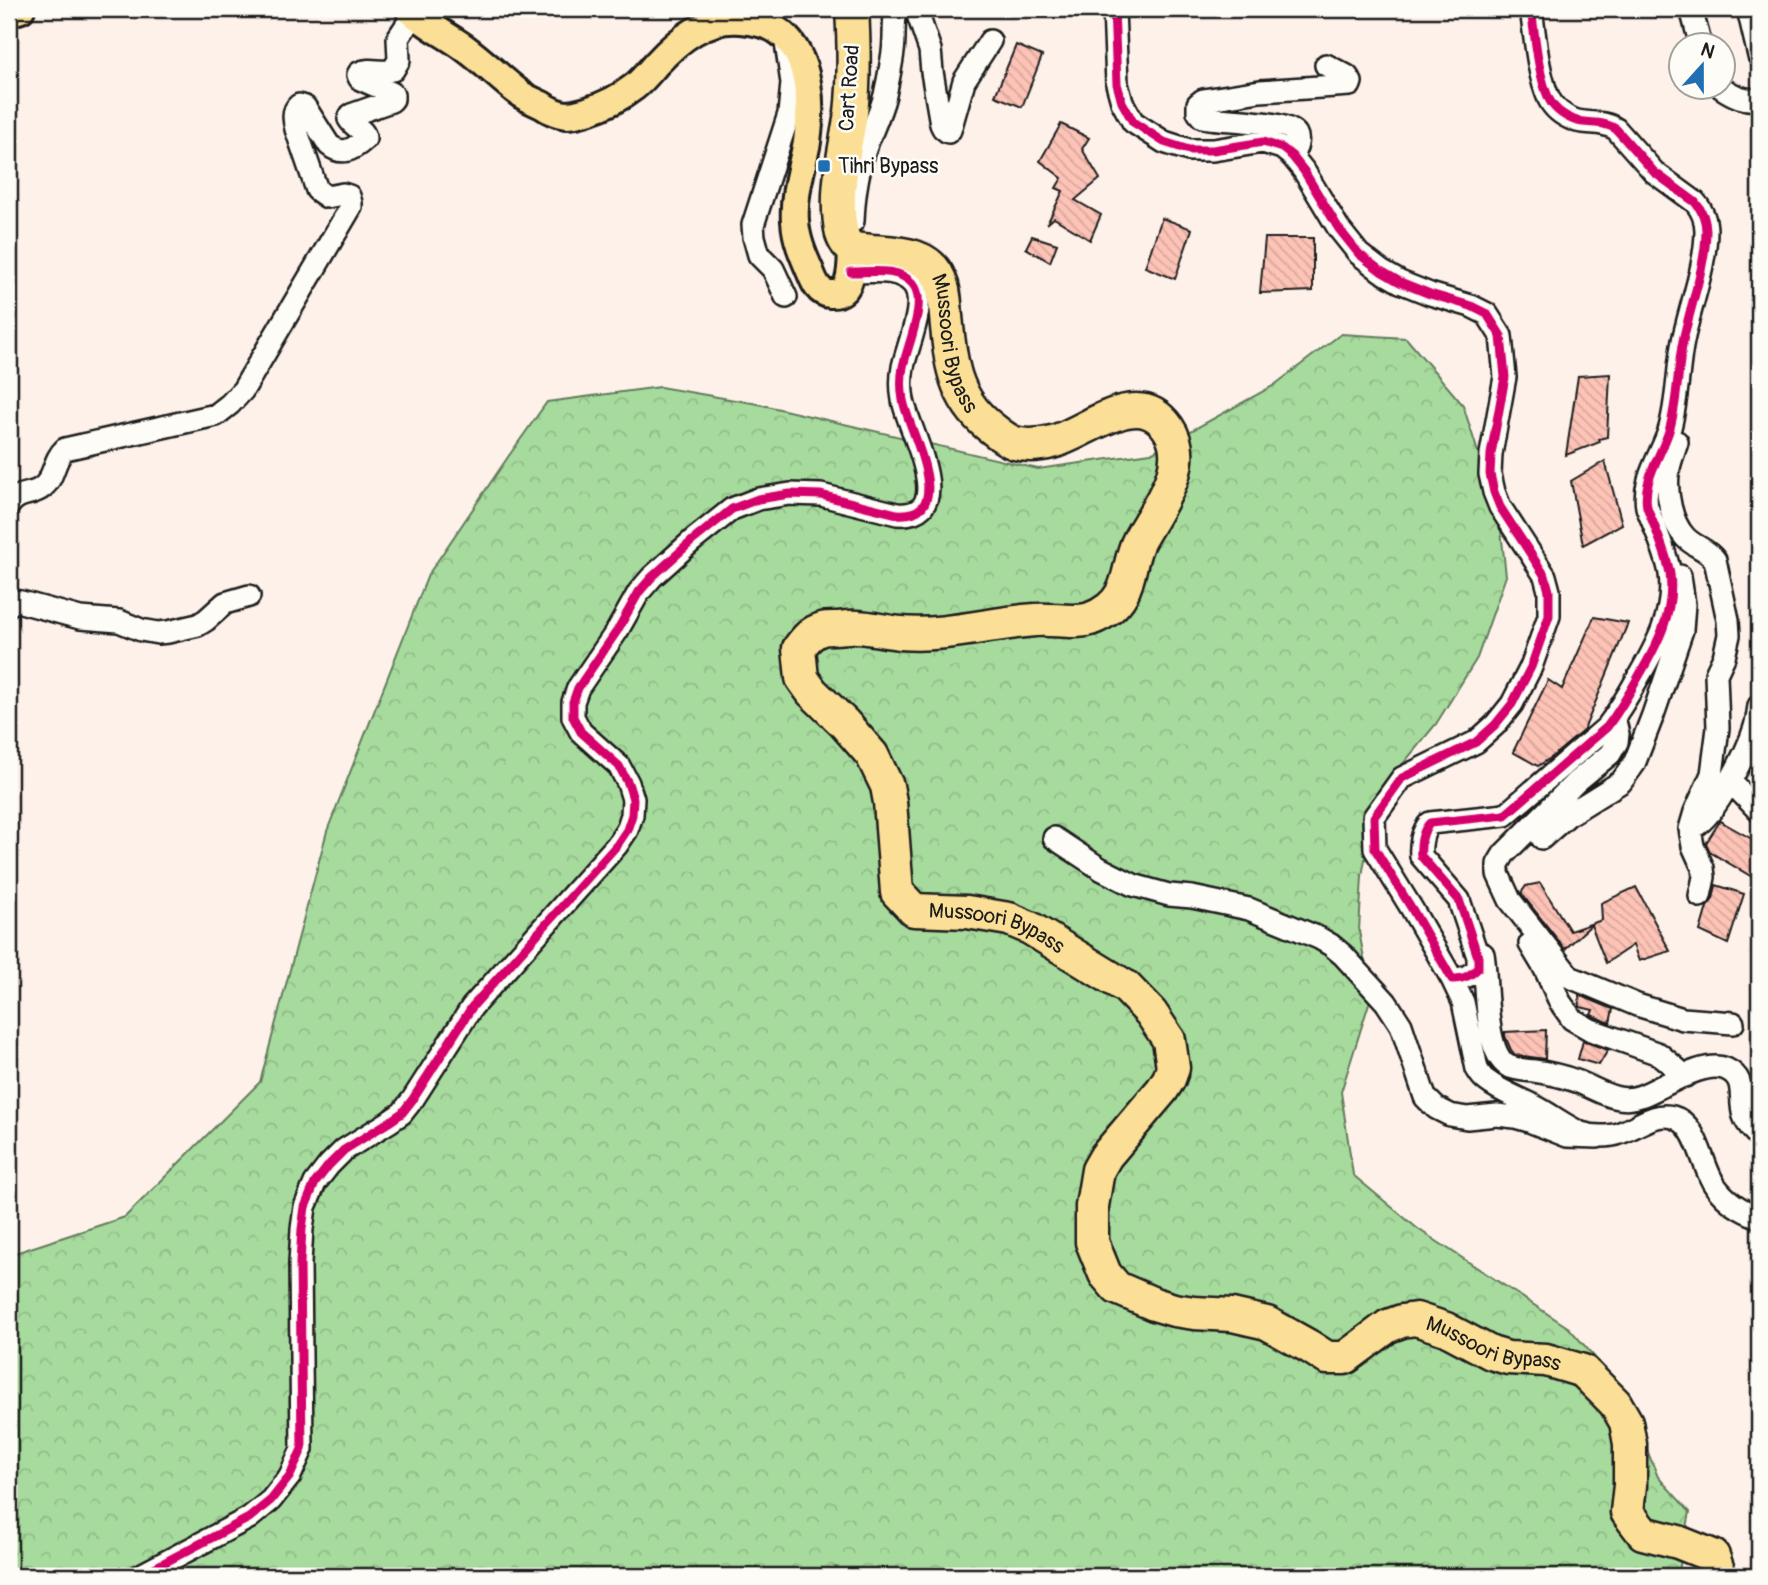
<svg xmlns="http://www.w3.org/2000/svg" width="1768" height="1585" viewBox="0 0 1768 1585" font-family="Pangolin,sans-serif">
  <style>
    .forest { fill: url(#forest-crowns); stroke: #627c5c; stroke-width: 2 }
    .building { fill: url(#building-back-hatch); stroke: #1c1c1c; stroke-width: 2 }
    .lines { fill: none; stroke-linecap: round; stroke-linejoin: round }
    .minor-casing { stroke: #1c1c1c; stroke-width: 26 }
    .major-casing { stroke: #1c1c1c; stroke-width: 32 }
    .highway-casing { stroke: #1c1c1c; stroke-width: 37 }
    .minor { stroke: #fdfcf7; stroke-width: 21 }
    .major { stroke: #fbdf96; stroke-width: 26 }
    .highway { stroke: #fbdf96; stroke-width: 32 }
    .cycleway-casing { stroke: #fdfcf7; stroke-width: 13 }
    .cycleway { stroke: #d6006c; stroke-width: 9 }
    .poi-dot { fill: #1f6fb2; stroke: #fdfcf7; stroke-width: 2.5 }
    .labels { text-anchor: middle; stroke-width: 5; stroke-linejoin: round; paint-order: stroke }
    .street-label { font-size: 21px; fill: #1c1c1c; stroke: #fdfcf7 }
    .poi-label { font-size: 21px; fill: #1c1c1c; stroke: #fdfcf7; text-anchor: start }
  </style>
  <defs>
    <pattern id="forest-crowns" width="20" height="18" patternUnits="userSpaceOnUse" patternTransform="scale(1.75)"><rect width="20" height="18" fill="#a7db9d"/><path d="M2 6a3 3 0 1 1 6 0M12 15a3 3 0 1 1 6 0" fill="none" stroke="#8fbb87"/></pattern>
    <pattern id="building-back-hatch" width="6" height="6" patternUnits="userSpaceOnUse" patternTransform="scale(1.75)"><rect width="6" height="6" fill="#fdc3b6"/><path d="M-1 5l2 2M0 0l6 6M5-1l2 2" fill="none" stroke="#d8a79c"/></pattern>
  </defs>
  <rect width="100%" height="100%" fill="#fdf1ea"/>
  <filter id="ink" filterUnits="userSpaceOnUse"><feTurbulence type="fractalNoise" baseFrequency=".0143" numOctaves="2"/><feDisplacementMap in="SourceGraphic" scale="14" xChannelSelector="R" yChannelSelector="G"/><feConvolveMatrix kernelMatrix="1 2 1 2 8 2 1 2 1" color-interpolation-filters="sRGB"/></filter>
  <g filter="url(#ink)">
    <!-- forest -->
    <path class="forest" d="M1341,334L1406,338L1463,405L1500,522L1506,576L1477,658L1436,724L1397,771L1372,819L1362,876L1359,931L1371,997L1341,1092L1353,1175L1418,1229L1569,1328L1614,1379L1637,1426L1658,1477L1690,1512L1678,1576H9V1255L125,1217L260,1082L327,831L428,575L508,457L547,402L660,387L758,404L1038,469L1151,453L1273,386Z"/>
    <!-- building -->
    <path class="building" d="M1016,45L1042,56L1022,107L995,96Z
      M1061,124L1089,138L1082,149L1100,179L1075,200L1101,215L1090,240L1054,218L1047,224L1063,191L1056,188L1062,178L1040,161Z
      M1162,218L1192,229L1175,279L1145,267Z
      M1032,236L1057,244L1050,262L1026,248Z
      M1265,238H1313V291L1260,293Z
      M1610,374L1607,437L1599,439L1600,442L1566,455L1578,376Z
      M1605,461L1622,524L1583,545L1571,481Z
      M1594,617L1628,623L1584,730L1552,757L1538,766L1513,752L1548,680L1562,689Z
      M1720,821L1759,843V868L1754,878L1710,852L1706,843Z
      M1540,883L1570,931L1602,920L1601,903L1636,887L1670,951L1639,961L1633,945L1606,963L1591,925L1565,949L1521,893L1526,886Z
      M1716,885L1744,894L1728,944L1700,931L1707,907L1713,899Z
      M1579,995L1613,1009L1610,1023L1591,1015L1593,1010L1580,1007Z
      M1546,1030L1545,1059L1515,1055L1511,1050L1505,1036V1032Z
      M1583,1041L1608,1050L1599,1065L1578,1059Z"/>
    <g class="lines">
      <!-- minor casing -->
      <g class="minor-casing">
        <path id="minor" d="M916,9L930,50L932,72L941,124L943,128L948,132L950,130L964,81L990,41
          M1114,9L1117,84L1122,102L1133,122L1164,142L1189,150H1213L1263,142L1282,148L1292,156L1304,171L1339,229L1359,254L1381,271L1400,282L1430,294L1471,306L1487,314L1501,336L1505,377L1491,454L1490,474L1494,492L1500,507L1545,576L1549,591V616L1531,667L1512,704L1495,725L1476,742L1402,778L1374,817L1375,849L1412,909L1452,979C1464,979 1470,976 1478,968V957L1459,900L1421,856C1420,845 1422,831 1430,823L1505,815L1607,727C1619,711 1629,694 1639,676C1657,645 1675,612 1670,574C1667,554 1654,526 1647,507C1642,480 1661,456 1669,431C1678,402 1677,370 1683,341C1690,307 1706,265 1706,231C1706,220 1702,210 1695,202L1654,172L1616,129C1602,120 1588,125 1574,120C1564,116 1554,109 1549,99C1538,75 1535,36 1531,9
          M1691,9L1701,46
          M1748,9L1759,56
          M786,43L792,83L789,114L753,225L754,237L759,255L773,269L786,297
          M1722,88C1734,96 1745,101 1759,99
          M1292,156C1295,150 1300,141 1296,134C1288,120 1220,121 1202,117L1198,112V104L1203,100L1260,91L1350,85L1351,82L1347,76L1326,65
          M853,221C854,194 858,167 868,141C874,126 881,111 885,95C888,81 891,67 893,52C895,38 893,23 896,9
          M1677,442C1674,453 1669,463 1668,474C1666,494 1671,522 1685,537C1694,547 1706,548 1715,560L1728,620L1729,635L1724,657L1716,674L1718,728L1712,774L1695,812L1690,829L1693,846L1703,868L1704,877L1700,896
          M9,505C20,490 31,497 43,487C55,477 53,460 65,449L216,415L230,404L243,390L351,207V203L349,196L343,194L327,197L317,190L296,129C294,120 292,111 299,105L305,107L329,145C342,156 353,150 365,139C365,129 354,128 349,119L351,115L391,101L393,99V95L392,93L360,79L358,75L359,73C370,67 382,74 393,70L399,60L398,38L414,14
          M9,605L14,601L21,602L80,618L119,621L141,630L158,633L168,632L198,625L206,620L225,603L249,596
          M1614,717L1618,734L1617,742L1610,754L1576,782L1504,854L1498,864V874L1510,900L1570,977L1637,1005L1683,1019L1733,1023
          M1730,781L1759,811
          M1695,826C1716,815 1748,750 1755,727C1757,720 1758,713 1759,706
          M1054,838L1101,869L1133,885L1169,895L1192,897L1249,909L1319,938L1331,945L1343,955L1386,1002L1401,1025L1425,1097L1436,1108L1450,1115L1467,1118L1497,1115L1515,1117L1529,1121L1567,1136L1597,1137
          M1542,838L1568,815L1621,782L1634,764L1653,715L1682,630L1684,604L1680,576
          M1530,944L1545,969L1560,1002L1572,1019L1591,1030L1659,1054L1685,1076
          M1483,954C1488,979 1483,1052 1508,1066C1516,1070 1526,1070 1534,1071C1549,1073 1562,1076 1576,1081C1598,1089 1617,1105 1641,1096C1663,1088 1704,1059 1726,1069C1748,1079 1738,1098 1744,1116C1747,1125 1753,1130 1759,1137
          M1452,979L1463,1002L1477,1069C1480,1074 1482,1078 1487,1081C1501,1092 1519,1098 1534,1106C1550,1114 1565,1126 1581,1133C1591,1136 1602,1137 1613,1135C1632,1132 1652,1111 1673,1117C1699,1124 1701,1167 1716,1187C1727,1202 1742,1211 1759,1217
          M139,1576L249,1518L271,1500L290,1476L302,1449L300,1263L302,1229L305,1207L315,1183L329,1165L344,1150L389,1122L402,1113L413,1099L472,1007L617,845L627,830L632,815L633,799L628,783L619,766L581,732L573,717V702L578,688L617,631L639,592L652,577L692,541L732,509L758,499L790,494L821,495L897,514C960,518 908,430 903,400C901,389 901,378 903,367C907,346 928,302 913,284C899,267 870,272 851,272"/>
      </g>
      <!-- major casing -->
      <g class="major-casing">
        <path id="major" d="M409,9C426,25 447,35 465,48C484,62 500,78 518,92C525,98 534,101 542,105C549,110 557,114 566,115C573,115 580,113 587,111C603,106 620,98 634,87C642,81 649,72 656,64C679,39 706,17 741,20C755,21 770,24 781,33C811,58 812,107 807,142C802,168 793,195 795,221C796,239 803,255 810,271C814,281 818,293 830,294C854,296 851,264 852,248
          M9,13L21,9"/>
      </g>
      <!-- highway casing -->
      <g class="highway-casing">
        <g id="highway">
          <path id="s1" d="M852,9C854,43 855,78 851,113C845,152 833,195 842,234C844,240 847,246 853,248C858,250 866,250 871,251C896,253 929,252 940,280C945,291 945,304 946,316C950,359 953,397 989,426C997,432 1005,440 1015,443C1026,446 1040,445 1052,442C1086,434 1137,384 1168,428C1193,464 1155,510 1139,540C1130,557 1131,576 1122,593C1115,606 1104,614 1090,619C1073,624 1052,618 1035,620C991,623 945,637 901,633C887,632 873,628 858,627C850,626 842,628 834,628C830,628 826,628 822,629C811,632 805,640 799,648L802,678L812,692L844,723L872,755L887,786L890,802L897,892L914,910L967,912L1009,919L1030,928L1126,987L1151,1013L1169,1040L1173,1068L1169,1079L1162,1090L1106,1156L1098,1170L1092,1206V1242L1105,1274L1117,1288L1154,1304L1174,1310L1194,1313L1232,1315L1267,1323L1310,1347L1327,1358H1345L1388,1326L1402,1321L1416,1319L1446,1329L1491,1353L1508,1358L1546,1360L1583,1371L1615,1403L1626,1422L1630,1444V1485L1627,1512L1643,1533L1678,1542L1713,1556L1720,1576"/>
        </g>
      </g>
      <!-- minor -->
      <use href="#minor" class="minor"/>
      <!-- major -->
      <use href="#major" class="major"/>
      <!-- highway -->
      <use href="#highway" class="highway"/>
      <!-- cycleway casing -->
      <g class="cycleway-casing">
        <path id="cycleway" d="M1114,9L1117,84L1122,102L1133,122L1164,142L1189,150H1213L1263,142L1282,148L1292,156L1304,171L1339,229L1359,254L1381,271L1400,282L1430,294L1471,306L1487,314L1501,336L1505,377L1491,454L1490,474L1494,492L1500,507L1545,576L1549,591V616L1531,667L1512,704L1495,725L1476,742L1402,778L1374,817L1375,849L1412,909L1452,979C1464,979 1470,976 1478,968V957L1459,900L1421,856C1420,845 1422,831 1430,823L1505,815L1607,727C1619,711 1629,694 1639,676C1657,645 1675,612 1670,574C1667,554 1654,526 1647,507C1642,480 1661,456 1669,431C1678,402 1677,370 1683,341C1690,307 1706,265 1706,231C1706,220 1702,210 1695,202L1654,172L1616,129C1602,120 1588,125 1574,120C1564,116 1554,109 1549,99C1538,75 1535,36 1531,9
          M139,1576L249,1518L271,1500L290,1476L302,1449L300,1263L302,1229L305,1207L315,1183L329,1165L344,1150L389,1122L402,1113L413,1099L472,1007L617,845L627,830L632,815L633,799L628,783L619,766L581,732L573,717V702L578,688L617,631L639,592L652,577L692,541L732,509L758,499L790,494L821,495L897,514C960,518 908,430 903,400C901,389 901,378 903,367C907,346 928,302 913,284C899,267 870,272 851,272"/>
      </g>
      <!-- cycleway -->
      <use href="#cycleway" class="cycleway"/>
    </g>
  </g>
  <!-- markers -->
  <rect class="poi-dot" x="817" y="159" width="14" height="14" rx="3.5"/>
  <g class="labels">
    <!-- street labels -->
    <g class="street-label">
      <text transform="translate(849 88) rotate(-86)" y="7">Cart Road</text>
      <text dy="7" stroke="none"><textPath href="#s1" startOffset="408">Mussoori Bypass</textPath></text>
      <text dy="7" stroke="none"><textPath href="#s1" startOffset="1605">Mussoori Bypass</textPath></text>
      <text dy="7" stroke="none"><textPath href="#s1" startOffset="2508">Mussoori Bypass</textPath></text>
    </g>
    <!-- poi labels -->
    <g class="poi-label">
      <text x="838" y="173">Tihri Bypass</text>
    </g>
  </g>
  <!-- margin -->
  <rect width="1768" height="1585" fill="none" stroke="#fdfcf7" stroke-width="35"/>
  <rect x="18" y="18" width="1733" height="1550" fill="none" stroke="#1c1c1c" stroke-width="2.5" filter="url(#ink)"/>
  <!-- north arrow -->
  <g transform="translate(1702 66) rotate(21)"><circle r="33" fill="#fdfcf7" stroke="#a3a29f" stroke-width="2"/>
  <path d="M0-5L12 26L0 18L-12 26Z" fill="#1f6fb2"/>
  <text y="-10" font-size="19" font-weight="bold" text-anchor="middle" fill="#1c1c1c">N</text>
  </g>
</svg>
